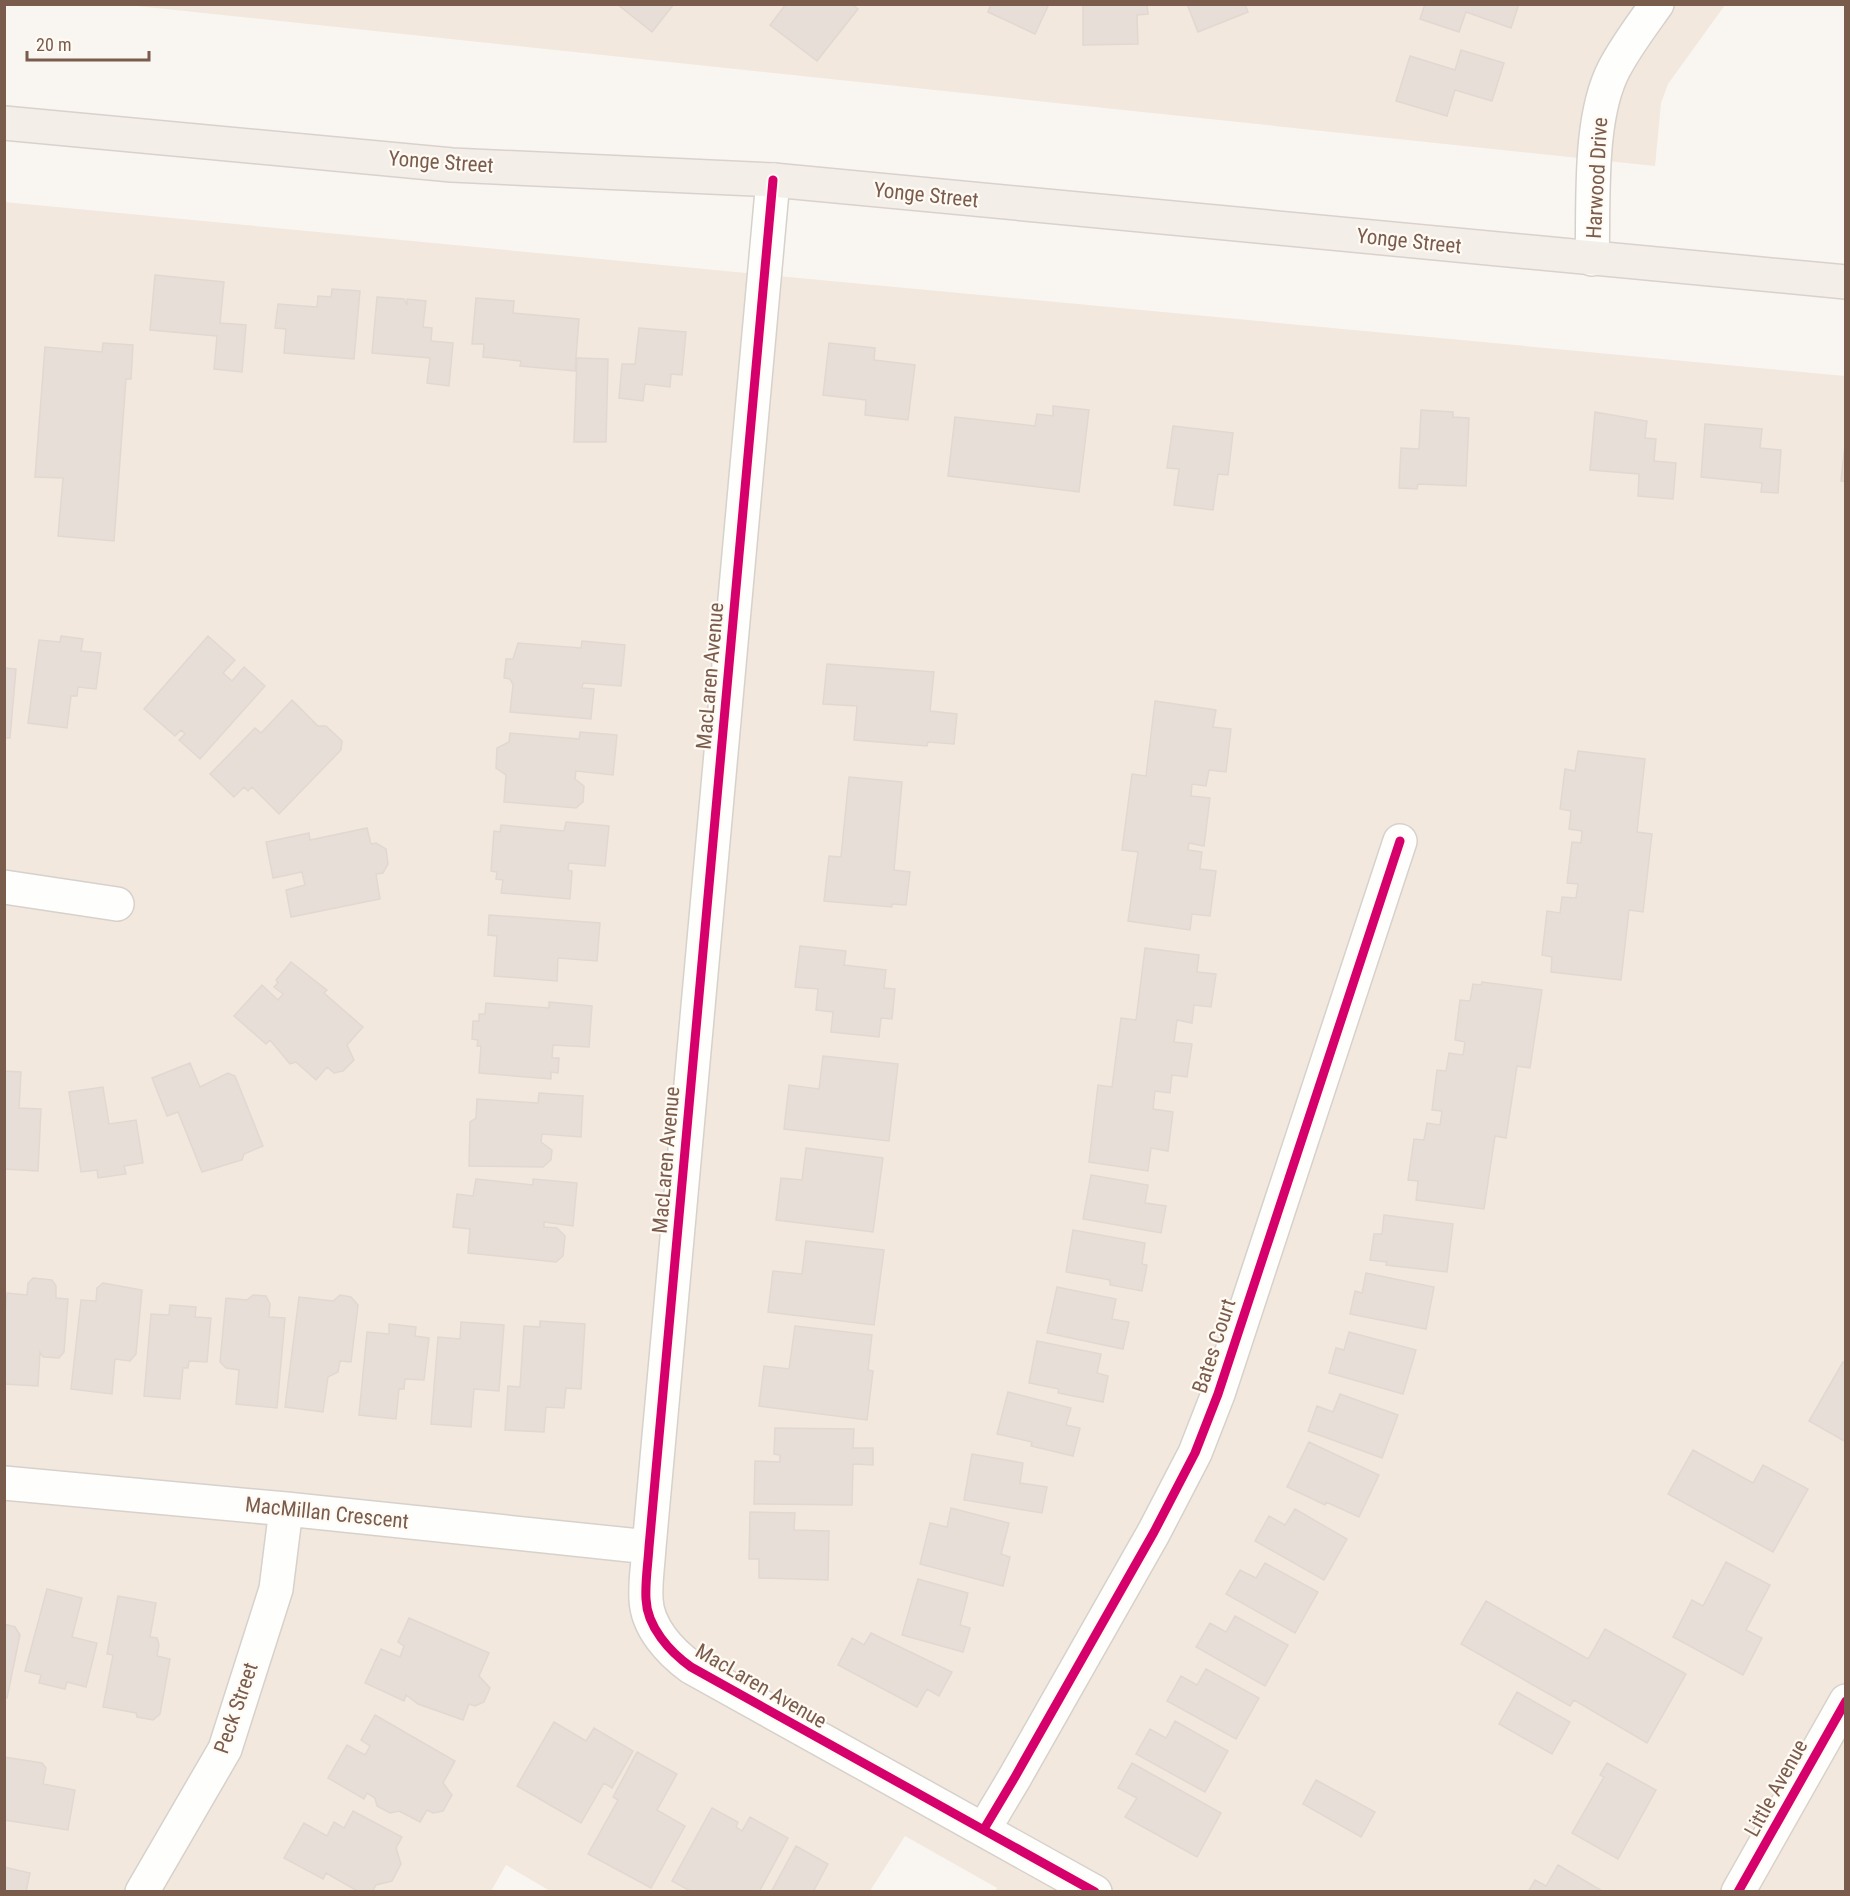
<svg xmlns="http://www.w3.org/2000/svg" width="1850" height="1896" viewBox="0 0 1850 1896" font-family="'Roboto Condensed',sans-serif">
  <style>
    .residential { fill: #f2e8de }
    .building { fill: #e6ded7; stroke: #e2d8d2; stroke-width: 1.5 }
    .lines { fill: none; stroke-linecap: round; stroke-linejoin: round }
    .street-casing { stroke: #d7d1cb; stroke-width: 36 }
    .secondary-casing { stroke: #d9d2cb; stroke-width: 36 }
    .primary-casing { stroke: #dad1cc; stroke-width: 36 }
    .street { stroke: #fefefd; stroke-width: 33 }
    .secondary { stroke: #fefefd; stroke-width: 33 }
    .primary { stroke: #f3eee8; stroke-width: 33 }
    .cycleway-casing { stroke: #fffaf3; stroke-width: 13 }
    .cycleway { stroke: #d6006c; stroke-width: 9 }
    .labels { text-anchor: middle; stroke-width: 4.5; stroke-linejoin: round; paint-order: stroke }
    .street-label { font-size: 21px; fill: #7a5c4d; stroke: #fffaf3 }
  </style>
  <rect width="100%" height="100%" fill="#f9f5f0"/>
  <!-- residential -->
  <path class="residential" d="M128,5H1725L1668,84L1661,103L1655,166Z
    M4,202L820,280L1845,376V1891H995L997,1888L905,1836L870,1891H550L506,1865L491,1891H5Z"/>
  <!-- building -->
  <path class="building" d="M617,4H674L652,32Z
    M786,4H852L858,9L817,61L770,25Z
    M991,4H1049L1035,34L988,12Z
    M1083,4H1147L1148,14L1137,15L1138,44L1083,45Z
    M1187,4H1245L1248,12L1198,32Z
    M1425,4H1519L1511,28L1466,12L1459,32L1420,19Z
    M1461,50L1504,63L1492,101L1455,90L1447,116L1396,101L1410,56L1455,70Z
    M155,275L224,282L220,323L246,325L242,372L214,369L217,336L150,330Z
    M332,289L360,291L354,359L284,353L286,329L275,328L278,304L317,307L318,296L331,297Z
    M377,297L404,299L407,305V299L426,301L423,327L432,328L431,341L453,343L449,386L427,383L430,358L372,353Z
    M476,298L514,301L513,313L579,319L575,371L520,366L521,361L483,357L484,344H472Z
    M639,328L686,332L682,375L671,374L670,387L645,384L643,401L619,398L622,364H635Z
    M103,343L133,345L131,379H126L114,541L58,536L63,478L35,477L45,347L102,352Z
    M829,343L875,348L874,360L915,365L908,420L865,415L866,400L823,395Z
    M577,358L608,359L606,442H574Z
    M1053,406L1089,410L1079,492L948,476L955,417L1035,426L1037,414L1053,416Z
    M1421,410L1453,412V417L1469,418L1466,486L1418,484L1417,489L1399,488L1401,448L1419,449Z
    M1595,412L1647,421L1645,438L1656,439L1654,461L1676,463L1673,499L1638,496L1639,474L1590,470Z
    M1705,424L1762,429L1760,448L1781,450L1778,493L1761,492L1762,483L1701,477Z
    M1173,426L1233,433L1228,475L1218,474L1213,510L1174,505L1179,469L1167,468Z
    M1846,435V482L1841,481Z
    M61,636L83,639L81,651L101,653L96,689L78,687L77,696H71L67,728L28,723L39,640L60,642Z
    M208,636L235,660L223,673L232,681L244,667L265,686L200,759L179,740L185,734L181,730L175,736L144,709Z
    M582,641L625,645L621,686L583,683L582,688L594,689L591,719L510,712L513,685L510,679L504,678L506,659H513L518,643L581,648Z
    M827,664L934,672L930,711L957,714L954,744L928,742L927,746L854,740L857,706L823,704Z
    M4,668L16,669L10,738H4Z
    M292,700L318,726H326L342,741L341,750L279,814L252,787L248,791L244,787L234,797L210,774L255,728L261,733Z
    M1155,701L1216,710L1213,727L1231,729L1226,772L1209,770L1206,786L1192,784L1191,796L1210,798L1204,846L1189,843L1188,850L1202,852L1200,869L1216,871L1210,916L1192,914L1190,930L1128,921L1138,852L1122,850L1132,774L1146,776Z
    M580,732L617,735L613,775L576,771L575,779L584,786L583,802L576,808L504,802L506,775L496,768L497,748L509,742L510,733L579,739Z
    M1578,751L1645,759L1637,832L1652,834L1643,912L1629,910L1621,980L1551,972L1552,957L1542,955L1547,911L1560,913L1562,897L1576,898L1578,884L1567,883L1572,842L1581,843L1582,831L1569,829L1571,811L1560,809L1565,769L1575,771Z
    M849,777L902,782L894,870L910,872L906,905L892,904V907L824,901L829,856L841,857Z
    M566,822L609,826L605,866L569,863L568,870L572,871L570,899L501,893L503,880L496,879L497,872L491,871L494,831L500,832L501,825L564,831Z
    M367,828L371,844L376,843L386,849L388,864L383,873L376,874L380,899L291,917L286,890L305,885L302,872L273,878L266,842L309,833L310,840Z
    M489,915L600,923L597,961L558,958L557,981L494,976L497,936L488,935Z
    M800,946L846,951L844,965L886,970L884,988L895,989L892,1019L881,1018L879,1037L831,1032L833,1012L816,1010L818,989L795,987Z
    M1145,948L1199,955L1197,972L1216,974L1211,1007L1194,1005L1192,1023L1177,1020L1174,1042L1192,1044L1187,1077L1172,1075L1170,1093L1155,1091L1153,1109L1173,1112L1168,1151L1151,1148L1148,1171L1089,1162L1098,1085L1112,1087L1121,1018L1136,1020Z
    M291,962L327,990L324,993L363,1027L347,1045L354,1060L343,1071L334,1073L327,1067L316,1080L296,1062L290,1064L270,1040L266,1044L234,1016L262,985L278,1000L283,994L274,987L278,983L276,980Z
    M1482,982L1542,990L1530,1068L1517,1066L1506,1138L1495,1136L1484,1209L1416,1200L1418,1181L1408,1180L1414,1139L1424,1140L1427,1123L1440,1125L1442,1111L1432,1110L1437,1070L1446,1071L1449,1053L1463,1055L1465,1042L1455,1040L1460,1000L1470,1001L1473,984L1481,985Z
    M549,1002L592,1006L589,1047L553,1045L552,1058H559L558,1073L551,1072V1079L479,1073L481,1046H477L478,1040L472,1039L473,1021H479V1014H485L486,1003L549,1008Z
    M823,1056L898,1064L889,1141L784,1129L789,1085L819,1089Z
    M190,1063L200,1087L228,1073L235,1076L263,1146L244,1154L242,1160L202,1172L178,1112L167,1116L152,1078Z
    M4,1071L21,1072L19,1108L41,1109L38,1171L4,1169Z
    M103,1087L109,1124L136,1120L143,1163L124,1166L126,1174L98,1178L97,1170L81,1172L69,1092Z
    M539,1093L583,1096L581,1137L542,1134L541,1142L552,1150L551,1160L543,1167L469,1166L470,1122L476,1118L477,1099L538,1103Z
    M806,1148L883,1158L873,1232L776,1220L781,1178L802,1180Z
    M1091,1175L1148,1185L1145,1203L1166,1206L1161,1233L1083,1219Z
    M476,1179L533,1185V1179L577,1183L573,1226L544,1222V1227L557,1228L565,1236L563,1256L556,1262L468,1253L470,1229L453,1227L457,1194L473,1196Z
    M1384,1215L1453,1224L1447,1272L1386,1265L1387,1262L1370,1260L1374,1234H1382Z
    M1073,1230L1145,1243L1142,1264L1147,1265L1142,1291L1110,1285V1280L1066,1272Z
    M806,1241L884,1250L874,1325L768,1312L773,1271L802,1274Z
    M1366,1273L1434,1287L1426,1329L1350,1314L1355,1291L1362,1293Z
    M33,1278L52,1280L56,1286V1298L68,1299L64,1352L59,1358L43,1357L40,1352L38,1386L4,1384V1324L7,1293L27,1295L28,1283Z
    M103,1283L142,1290L136,1354L130,1361L115,1359L112,1394L71,1389L81,1300L96,1301L97,1288Z
    M1057,1287L1116,1299L1112,1319L1129,1322L1123,1349L1047,1333Z
    M253,1295L266,1296L270,1304L269,1317L285,1318L277,1408L236,1404L239,1370L226,1368L220,1362L226,1298L247,1300Z
    M340,1295L351,1297L358,1305L351,1362L340,1361L338,1372L328,1377L323,1412L285,1407L299,1297L333,1301Z
    M170,1305L196,1307L195,1317L211,1318L207,1362L189,1361L188,1368H183L180,1399L144,1396L151,1314L169,1315Z
    M540,1321L585,1324L581,1389L566,1388L564,1408L546,1407L544,1432L505,1430L508,1386L520,1387L524,1326L540,1327Z
    M461,1322L504,1325L499,1391L474,1389L471,1427L431,1424L438,1337L460,1339Z
    M389,1324L416,1327L415,1336L429,1338L424,1380L405,1379L404,1389H399L396,1419L359,1415L367,1332L389,1334Z
    M795,1326L872,1335L868,1370L873,1371L867,1420L759,1406L764,1366L789,1369Z
    M1349,1332L1416,1350L1403,1394L1329,1373L1336,1348L1344,1350Z
    M1037,1341L1101,1354L1097,1373L1108,1376L1103,1402L1058,1393L1059,1389L1029,1383Z
    M1843,1362L1846,1363V1442L1809,1421Z
    M1008,1392L1071,1408L1066,1425L1080,1428L1073,1456L1031,1446L1032,1442L997,1434Z
    M1340,1394L1398,1415L1382,1458L1308,1431L1317,1406L1333,1412Z
    M775,1428L854,1429L853,1448H873V1465L853,1464L852,1505L754,1504L755,1461L780,1462V1455L774,1454Z
    M1309,1442L1379,1475L1359,1517L1326,1502L1325,1505L1287,1487Z
    M1693,1450L1753,1483L1763,1465L1808,1489L1773,1552L1668,1494Z
    M972,1454L1023,1463L1020,1483L1047,1487L1042,1513L964,1500Z
    M951,1508L1009,1523L1001,1554L1010,1557L1003,1586L920,1564L930,1523L947,1527Z
    M1295,1509L1347,1539L1324,1580L1255,1541L1269,1516L1285,1525Z
    M750,1512L795,1513L794,1530L829,1531L828,1580L759,1578V1559H749Z
    M1726,1562L1770,1585L1746,1630L1762,1638L1743,1675L1673,1637L1692,1600L1703,1606Z
    M1265,1563L1318,1592L1295,1633L1226,1594L1240,1570L1256,1578Z
    M918,1579L968,1593L960,1625L970,1628L963,1652L902,1635Z
    M47,1589L82,1598L72,1637L97,1643L86,1687L67,1682L65,1689L39,1683L41,1675L25,1671Z
    M118,1596L156,1603L150,1637L157,1638L159,1645L157,1656L170,1659L160,1714L153,1720L137,1717L136,1713L103,1707L113,1655L107,1654Z
    M1486,1601L1588,1659L1605,1629L1686,1674L1647,1743L1574,1700L1570,1706L1461,1644Z
    M1235,1616L1288,1645L1265,1686L1196,1647L1210,1623L1226,1632Z
    M409,1618L489,1653L479,1676L490,1688L484,1702L475,1706L469,1704L463,1720L418,1704L406,1695L404,1701L365,1683L381,1649L400,1657L404,1646L398,1642Z
    M4,1624L15,1627L20,1635L7,1698L4,1697Z
    M871,1633L952,1672L939,1696L927,1689L917,1707L838,1665L852,1638L864,1645Z
    M1206,1669L1259,1698L1236,1739L1167,1701L1181,1676L1197,1685Z
    M1517,1692L1570,1722L1552,1754L1499,1724Z
    M375,1715L455,1761L443,1783L452,1795L443,1811L433,1813L427,1810L420,1822L399,1811L390,1813L377,1806L375,1798L367,1793L364,1799L328,1778L347,1745L365,1755L370,1746L361,1740Z
    M1175,1721L1228,1751L1205,1792L1136,1754L1150,1729L1166,1738Z
    M554,1722L586,1741L594,1728L633,1751L612,1788L604,1783L581,1823L517,1786Z
    M637,1752L677,1774L657,1810L685,1826L651,1888L588,1854L618,1800L613,1797Z
    M4,1757L42,1763L46,1768L43,1784L75,1790L68,1830L4,1820Z
    M1132,1763L1221,1813L1197,1857L1125,1817L1137,1798L1118,1788Z
    M1607,1763L1656,1790L1618,1859L1572,1833L1604,1777L1600,1775Z
    M1316,1780L1375,1812L1361,1837L1303,1804Z
    M712,1808L738,1822L736,1827L742,1831L750,1817L788,1838L759,1892H692L672,1881Z
    M353,1811L402,1837L396,1848L401,1864L392,1881L376,1885L372,1892H359L326,1873L323,1879L284,1858L304,1823L327,1836L334,1822L344,1828Z
    M796,1846L828,1864L813,1892H771Z
    M1558,1865L1604,1892H1528L1535,1880L1546,1886Z
    M4,1867L30,1873L26,1892H4Z"/>
  <g class="lines">
    <!-- street casing -->
    <g class="street-casing">
      <path id="street" d="M773,180L649,1547C648,1564 645,1582 646,1599C647,1627 670,1652 691,1667L1095,1892
        M1592,259C1594,203 1588,119 1614,69C1626,46 1642,25 1657,4
        M4,887L117,904
        M4,1483L286,1509L649,1547
        M984,1829L1015,1777L1154,1532L1195,1453L1218,1394L1400,841
        M142,1892L225,1749L276,1589L286,1509"/>
    </g>
    <!-- secondary casing -->
    <g class="secondary-casing">
      <path id="secondary" d="M1738,1892L1846,1701"/>
    </g>
    <!-- primary casing -->
    <g class="primary-casing">
      <path id="primary" d="M4,123L452,165L773,180L1846,282"/>
    </g>
    <!-- street -->
    <use href="#street" class="street"/>
    <!-- secondary -->
    <use href="#secondary" class="secondary"/>
    <!-- primary -->
    <use href="#primary" class="primary"/>
    <!-- cycleway casing -->
    <g class="cycleway-casing">
      <path id="cycleway" d="M773,180L649,1547C648,1564 645,1582 646,1599C647,1627 670,1652 691,1667L1095,1892
        M984,1829L1015,1777L1154,1532L1195,1453L1218,1394L1400,841
        M1738,1892L1846,1701"/>
    </g>
    <!-- cycleway -->
    <use href="#cycleway" class="cycleway"/>
  </g>
  <g class="labels">
    <!-- street labels -->
    <g class="street-label">
      <text transform="translate(441 162) rotate(4)" y="7">Yonge Street</text>
      <text transform="translate(1597 178) rotate(-87)" y="7">Harwood Drive</text>
      <text transform="translate(926 195) rotate(6)" y="7">Yonge Street</text>
      <text transform="translate(1409 241) rotate(6)" y="7">Yonge Street</text>
      <text transform="translate(710 676) rotate(-85)" y="7">MacLaren Avenue</text>
      <text transform="translate(666 1160) rotate(-85)" y="7">MacLaren Avenue</text>
      <text transform="translate(1214 1346) rotate(-72)" y="7">Bates Court</text>
      <text transform="translate(327 1513) rotate(6)" y="7">MacMillan Crescent</text>
      <text transform="translate(761 1686) rotate(30)" y="7">MacLaren Avenue</text>
      <text transform="translate(236 1708) rotate(-71)" y="7">Peck Street</text>
      <text transform="translate(1776 1788) rotate(-61)" y="7">Little Avenue</text>
    </g>
  </g>
  <!-- border -->
  <rect width="1850" height="1896" fill="none" stroke="#7a5c4d" stroke-width="12"/>
  <!-- scale -->
  <path d="M27 51v9h122v-9" fill="none" stroke="#7a5c4d" stroke-width="3"/>
  <text x="36" y="51" font-size="18" fill="#7a5c4d" stroke="#fffaf3" stroke-width="4.5" paint-order="stroke">20 m</text>
</svg>
